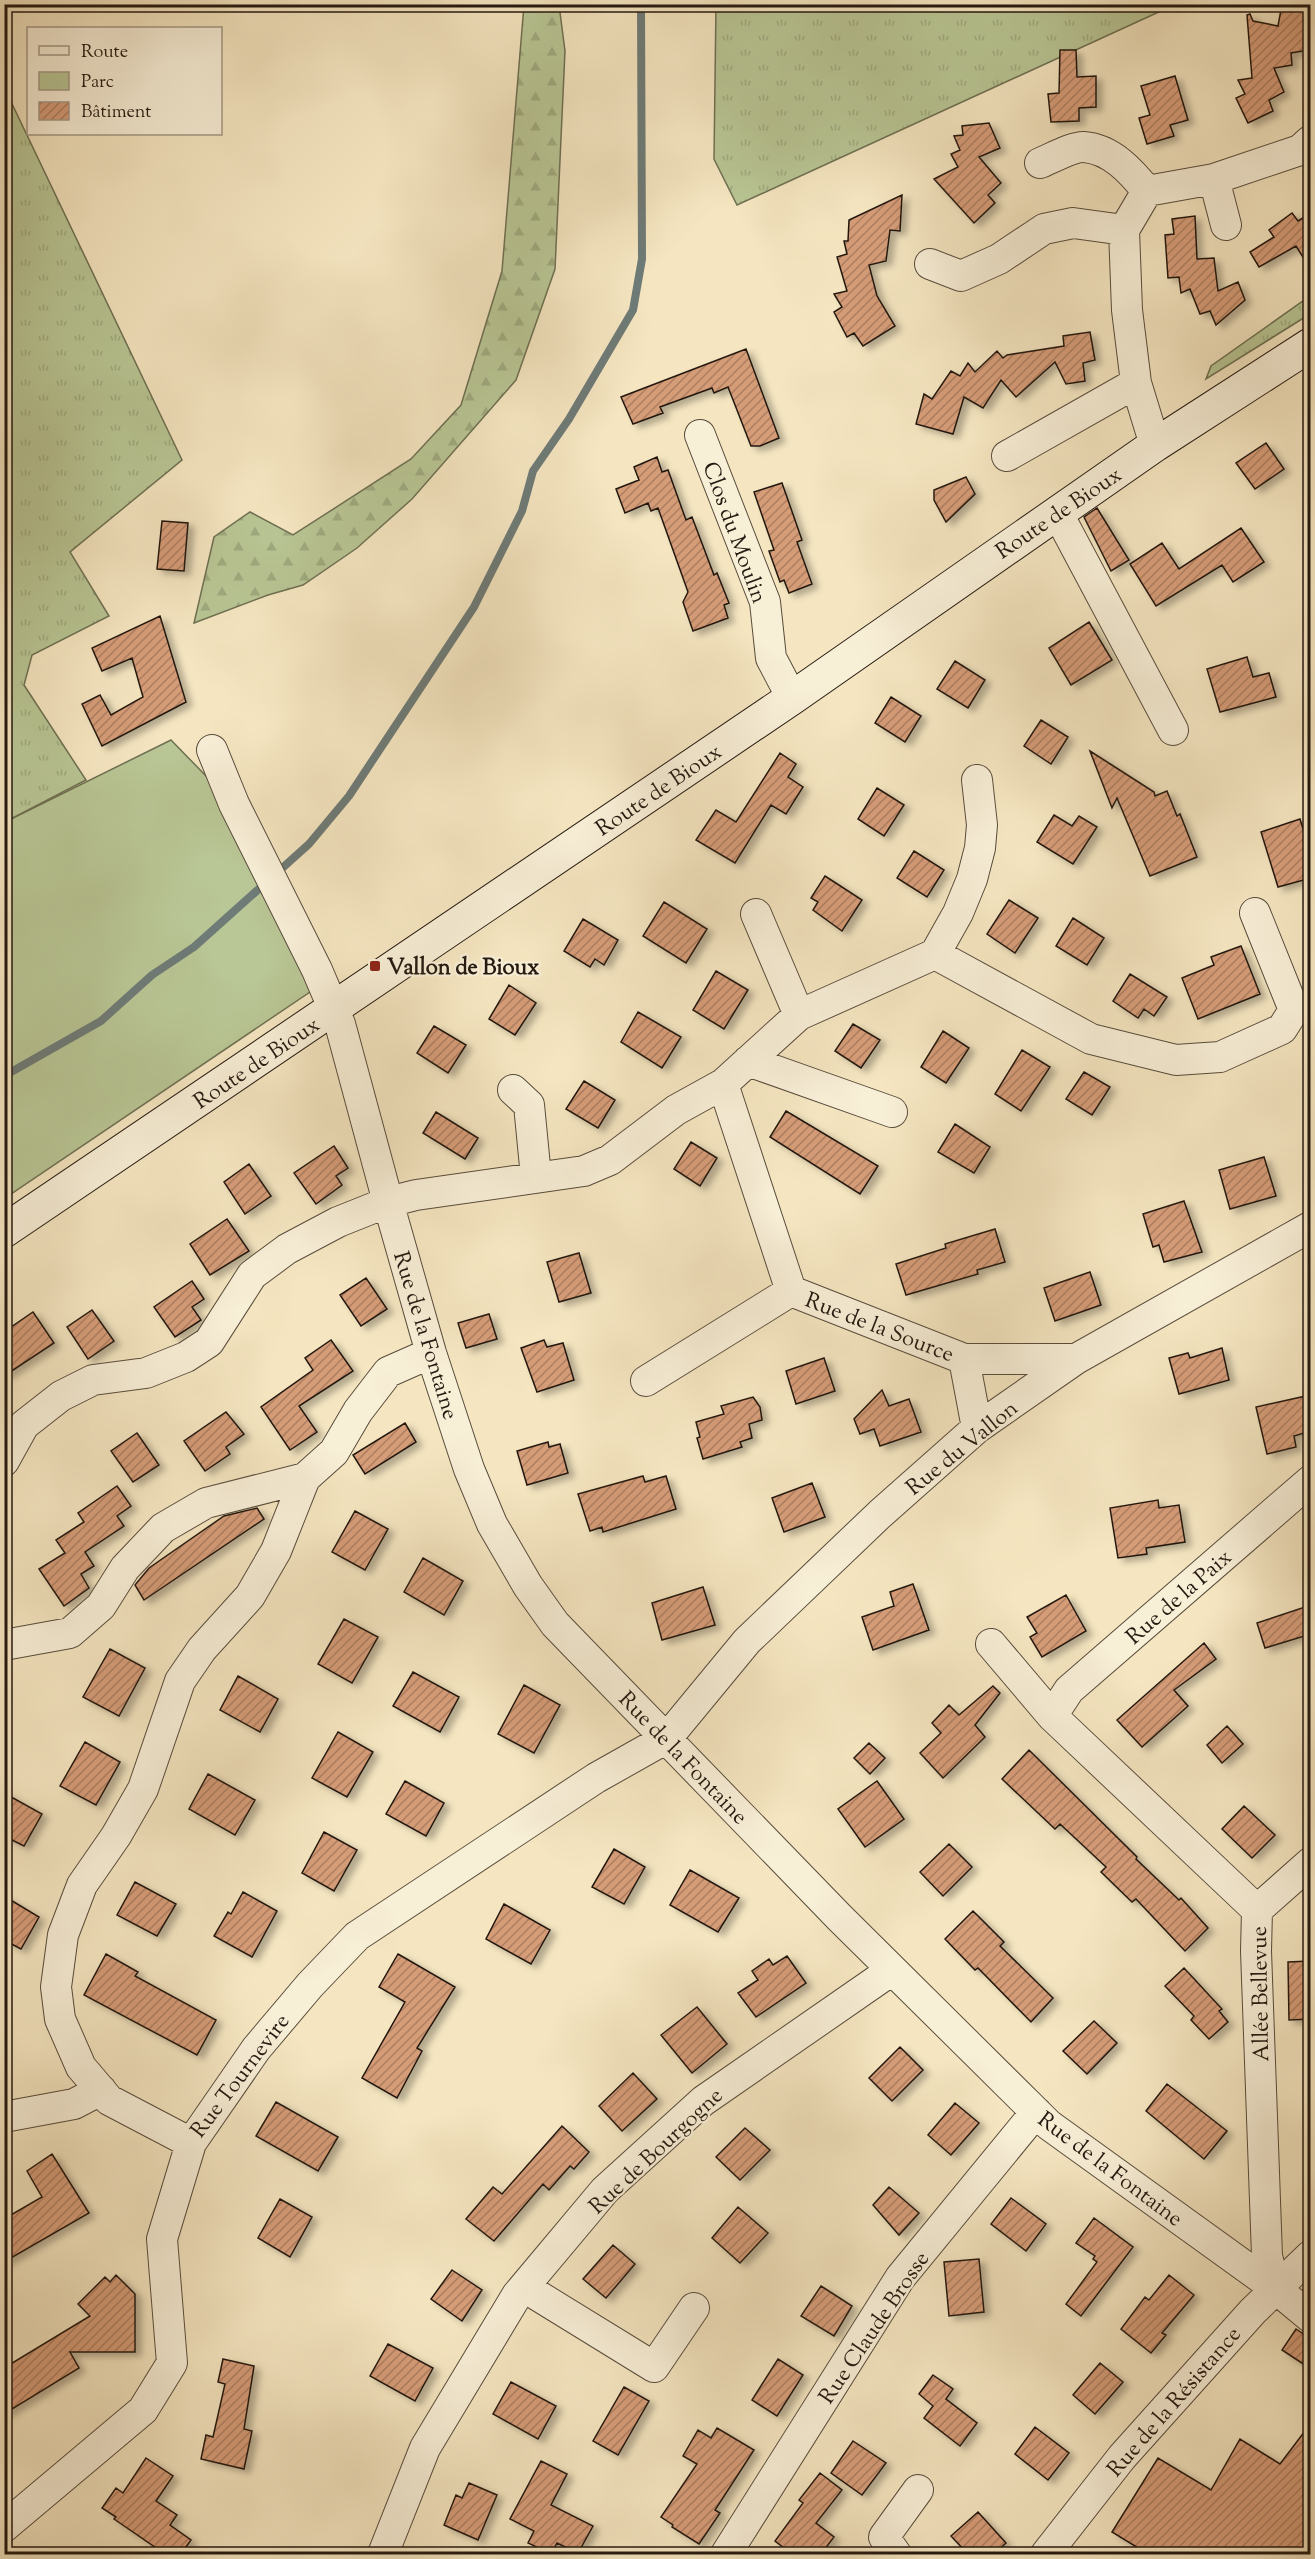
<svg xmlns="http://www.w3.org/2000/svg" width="1315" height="2559" viewBox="0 0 1315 2559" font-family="'Sorts Mill Goudy',serif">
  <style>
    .grass { fill: url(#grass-tufts); stroke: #6e7052; stroke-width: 1.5 }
    .forest { fill: url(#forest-firs); stroke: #6e7052; stroke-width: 1.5 }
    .park { fill: #b9c695; stroke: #6e7052; stroke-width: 1.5 }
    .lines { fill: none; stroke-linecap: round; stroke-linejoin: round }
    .stream { stroke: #6e7b77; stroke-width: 8 }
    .building { fill: url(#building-hatch); stroke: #241910; stroke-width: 1.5; filter: url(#shadow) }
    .street-casing { stroke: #584c3c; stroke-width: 32 }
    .secondary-casing { stroke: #241910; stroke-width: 35 }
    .street { stroke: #f8efd7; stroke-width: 30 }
    .secondary { stroke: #f8efd7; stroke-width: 33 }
    .poi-dot { fill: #8f2418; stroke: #f8efd7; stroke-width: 2 }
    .labels { text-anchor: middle; stroke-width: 4.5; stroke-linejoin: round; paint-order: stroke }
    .street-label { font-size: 22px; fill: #241910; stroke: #f8efd7 }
    .poi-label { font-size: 22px; font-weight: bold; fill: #241910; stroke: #f8efd7; text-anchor: start }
  </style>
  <defs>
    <pattern id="grass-tufts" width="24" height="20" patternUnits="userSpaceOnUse" patternTransform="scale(1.5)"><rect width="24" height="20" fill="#b9c695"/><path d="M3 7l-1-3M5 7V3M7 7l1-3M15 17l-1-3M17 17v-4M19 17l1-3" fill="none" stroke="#9faa7f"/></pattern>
    <pattern id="forest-firs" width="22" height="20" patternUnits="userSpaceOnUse" patternTransform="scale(1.5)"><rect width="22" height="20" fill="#b9c695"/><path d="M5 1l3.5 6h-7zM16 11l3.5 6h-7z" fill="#9faa7f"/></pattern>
    <pattern id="building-hatch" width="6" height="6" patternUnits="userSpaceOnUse" patternTransform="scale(1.5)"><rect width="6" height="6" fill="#d59c78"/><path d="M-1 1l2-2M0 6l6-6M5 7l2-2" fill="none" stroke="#ad7e61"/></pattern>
    <filter id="shadow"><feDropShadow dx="6" dy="4" stdDeviation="3" flood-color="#0004"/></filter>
  </defs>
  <rect width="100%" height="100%" fill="#f5e6c1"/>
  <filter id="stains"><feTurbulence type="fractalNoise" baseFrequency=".00333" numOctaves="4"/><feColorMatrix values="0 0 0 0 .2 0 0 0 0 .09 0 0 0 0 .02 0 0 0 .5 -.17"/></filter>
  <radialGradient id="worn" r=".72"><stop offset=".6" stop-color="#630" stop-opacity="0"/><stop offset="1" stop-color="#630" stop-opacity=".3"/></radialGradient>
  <!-- grass -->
  <path class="grass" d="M716,5H1174L737,205L714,159Z
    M4,87L182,460L70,552L109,616L32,655L24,685L86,780L5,822Z
    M1310,296V314L1206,379L1211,366Z"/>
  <!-- forest -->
  <path class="forest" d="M524,5H559L565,51L555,269L516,380L412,499L357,548L303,585L268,595L194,623L214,537L250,512L293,535L411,459L461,405L502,271Z"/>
  <!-- park -->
  <path class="park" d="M171,740L207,777L284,924L310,992L5,1198V822Z"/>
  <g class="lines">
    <!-- stream -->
    <path class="stream" d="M4,1076L101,1021L152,975L194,947L309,844L349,796L474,607L522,511L533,471L569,419L633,310L642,259L641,4"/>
  </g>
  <!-- building -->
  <path class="building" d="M1282,4H1303L1309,50L1291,53L1292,65L1274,68L1284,92L1269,100L1273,111L1248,123L1236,98L1245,94L1238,80L1252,78L1247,15L1250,14L1253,21L1278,26Z
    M1060,50H1076L1077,77L1096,76V107L1079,108V121L1051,122L1048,94L1059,93Z
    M1175,76L1188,120L1170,125L1174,136L1147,144L1139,118L1150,115L1141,86Z
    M989,123L1000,148L979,157L1001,183L988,195L995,203L974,223L934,179L958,167L951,154L960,150L954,136L963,135L962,126Z
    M902,195L900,231L890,230L886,261L869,265L877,296L895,326L863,346L854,333L847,337L834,312L842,307L834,294L847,291L837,257L847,254L844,241H848L849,220Z
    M1292,213L1298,221L1311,213V270L1296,246L1259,267L1250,252L1274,237L1269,230Z
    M1195,216L1197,259L1214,258L1218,291L1238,282L1245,300L1216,325L1210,311L1200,314L1190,289L1181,293L1179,277L1168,278L1165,235L1174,234L1172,219Z
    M1090,332L1095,360L1083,363L1085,381L1066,384L1055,362L1016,397L1001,380L983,408L964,397L953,434L916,424L924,394L932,399L951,371L960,376L968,363L975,372L997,351L1003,358L1007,355L1064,346L1063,336Z
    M746,349L779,438L760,446H751L728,387L714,393L712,388L660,407L663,413L633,424L621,397Z
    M1266,443L1284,469L1255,489L1236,463Z
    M657,457L662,472L668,470L686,520L692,517L714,575L717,573L729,603L724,605L728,618L693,631L683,602L688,592L658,508L651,511L648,503L625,513L616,489L639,480L634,467Z
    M966,477L975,494L946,522L934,500V490Z
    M782,483L802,540L797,542L812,584L789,593L784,580L780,582L769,551L774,550L754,492Z
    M1097,508L1129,560L1111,571L1084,517Z
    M162,521L188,523L184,571L157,569Z
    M1241,528L1264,562L1233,582L1222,565L1156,606L1130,564L1162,543L1179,569Z
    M160,616L186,702L102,746L82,704L100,695L111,715L143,697L132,658L102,671L92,648Z
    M1089,622L1112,660L1071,685L1049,648Z
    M1247,657L1253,677L1269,673L1276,697L1220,712L1207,669Z
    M955,661L985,680L968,708L937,689Z
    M891,697L921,716L905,742L875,723Z
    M1041,720L1068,737L1051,764L1024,746Z
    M1090,751L1154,792L1155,796L1167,791L1177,816L1180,814L1197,857L1150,876L1117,798L1112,808Z
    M780,753L796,764L788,777L803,787L786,814L771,805L735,863L696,840L716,810L736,822Z
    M877,788L904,805L884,836L858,819Z
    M1054,815L1072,826L1079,816L1097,827L1073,864L1037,842Z
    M1300,819L1311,855V878L1278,887L1261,832Z
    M914,851L944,870L927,897L897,878Z
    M825,876L862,900L842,931L813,910L818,902L811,898Z
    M1009,900L1038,918L1015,953L987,934Z
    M664,902L707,929L686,963L643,936Z
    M1073,918L1104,938L1087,965L1056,946Z
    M583,919L618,940L604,965L595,959L590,967L564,951Z
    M1241,946L1260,994L1198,1019L1182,978L1214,965L1211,957Z
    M716,971L748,990L724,1029L693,1010Z
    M1130,974L1167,997L1154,1016L1144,1009L1138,1018L1113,1001Z
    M509,985L536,1003L515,1035L489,1019Z
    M638,1012L681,1037L662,1068L621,1042Z
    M853,1024L880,1040L861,1068L835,1051Z
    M434,1026L466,1045L448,1073L417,1053Z
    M943,1031L969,1048L946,1083L921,1067Z
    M1022,1050L1050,1067L1021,1111L995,1094Z
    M1084,1072L1110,1087L1092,1115L1066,1099Z
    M584,1081L615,1100L598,1128L566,1109Z
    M786,1111L878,1166L860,1194L770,1137Z
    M436,1112L478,1138L465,1159L423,1133Z
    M955,1124L990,1147L974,1173L938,1152Z
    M691,1142L717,1158L700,1186L674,1169Z
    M334,1146L348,1168L336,1176L342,1185L316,1204L294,1173Z
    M1264,1157L1276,1196L1230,1209L1219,1170Z
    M249,1164L271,1196L245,1214L224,1182Z
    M1184,1201L1202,1252L1164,1262L1159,1245L1153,1247L1143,1214Z
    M227,1219L249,1251L210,1275L190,1244Z
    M995,1229L1005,1262L977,1270L978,1274L906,1295L896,1264L946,1248L945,1244Z
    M579,1253L591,1293L559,1302L547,1262Z
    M1090,1272L1101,1305L1055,1321L1044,1288Z
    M366,1278L387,1309L361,1326L340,1295Z
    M192,1281L204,1299L192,1307L201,1320L175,1337L154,1307Z
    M92,1310L114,1341L88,1359L67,1327Z
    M33,1312L54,1343L4,1376V1332Z
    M489,1314L497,1339L466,1348L458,1323Z
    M331,1340L353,1371L299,1406L317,1432L290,1450L261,1407L313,1370L305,1358Z
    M544,1340L547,1347L563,1343L574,1380L537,1392L521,1348Z
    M1222,1348L1229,1380L1179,1394L1169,1358L1188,1353L1190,1358Z
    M824,1358L835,1391L796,1404L786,1371Z
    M882,1390L889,1406L909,1399L921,1432L880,1446L874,1429L860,1434L854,1419Z
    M1306,1396L1311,1417V1431L1294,1436L1296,1447L1267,1454L1256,1407Z
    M753,1397L760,1407L762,1420L749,1424L752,1438L740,1442L742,1447L703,1459L697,1438L700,1437L696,1422L724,1414L721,1406Z
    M226,1412L244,1434L226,1447L230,1454L205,1471L184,1441Z
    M405,1423L416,1442L365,1474L353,1455Z
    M137,1433L159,1465L133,1482L111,1451Z
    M548,1442L549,1447L560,1444L568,1473L527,1485L517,1451Z
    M643,1476L645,1482L666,1476L676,1509L603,1532L602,1527L590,1531L578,1494Z
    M812,1483L825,1517L784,1532L772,1498Z
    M117,1486L131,1506L117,1516L124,1526L85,1552L94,1566L81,1574L89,1588L64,1606L39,1569L65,1553L56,1540L84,1522L78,1513Z
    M1158,1500L1159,1508L1179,1505L1185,1542L1146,1548L1147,1554L1118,1558L1110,1508Z
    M257,1508L264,1519L144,1600L135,1585L149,1568L224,1516Z
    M355,1511L388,1529L365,1570L332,1552Z
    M423,1558L463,1581L444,1615L404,1592Z
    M913,1584L929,1630L873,1650L862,1617L894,1606L890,1592Z
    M703,1587L715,1625L662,1640L652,1603Z
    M1066,1595L1086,1631L1042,1657L1030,1637L1037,1633L1027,1617Z
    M1311,1605V1634L1265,1648L1257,1623Z
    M344,1619L378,1637L352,1683L318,1664Z
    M1204,1643L1216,1659L1174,1690L1188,1706L1142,1747L1117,1720Z
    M110,1649L145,1668L119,1716L83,1697Z
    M413,1672L459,1697L440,1732L393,1706Z
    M238,1676L278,1699L260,1732L220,1710Z
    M524,1685L560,1705L534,1753L498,1734Z
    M993,1686L1000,1693L975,1725L985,1737L943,1778L920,1753L941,1733L932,1723L949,1705L959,1715Z
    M1227,1726L1243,1744L1222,1763L1207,1745Z
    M338,1732L373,1752L347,1797L312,1778Z
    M85,1742L120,1762L96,1805L60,1786Z
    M869,1743L885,1758L870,1774L854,1758Z
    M1029,1750L1137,1857L1136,1859L1179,1900L1181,1898L1208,1928L1185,1951L1136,1899L1132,1902L1101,1872L1106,1867L1060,1824L1055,1829L1002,1779Z
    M208,1774L255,1800L235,1835L189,1809Z
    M405,1781L444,1803L426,1836L386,1814Z
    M877,1781L904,1819L865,1847L838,1809Z
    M4,1793L42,1814L24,1846L4,1836Z
    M1244,1806L1275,1835L1252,1858L1222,1829Z
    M324,1832L357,1850L334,1891L302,1873Z
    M949,1844L972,1867L943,1896L920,1872Z
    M614,1849L645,1867L624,1904L592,1887Z
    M690,1870L739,1898L718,1932L670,1905Z
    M135,1882L176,1904L157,1936L117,1915Z
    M243,1892L277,1911L252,1957L214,1936L228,1912L231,1914Z
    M4,1896L39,1917L21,1949L4,1940Z
    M504,1904L550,1930L531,1964L486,1939Z
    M973,1911L1004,1942L1000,1946L1053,1998L1031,2022L978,1968L975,1970L945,1939Z
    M106,1954L138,1972L135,1976L216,2020L197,2055L84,1995Z
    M398,1954L455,1987L417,2048L422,2051L397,2098L362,2078L405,2002L379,1987Z
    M787,1956L806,1983L756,2017L738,1993L758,1980L752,1971L769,1959L773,1965Z
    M1311,1961V2019L1289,2020L1288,1962Z
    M1184,1968L1222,2009L1219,2011L1228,2022L1209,2039L1191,2020L1194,2016L1165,1986Z
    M697,2007L727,2044L692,2073L661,2035Z
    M1094,2021L1117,2043L1087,2074L1063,2051Z
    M900,2047L923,2070L892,2101L869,2078Z
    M633,2073L657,2099L622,2131L599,2106Z
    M1167,2084L1227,2131L1204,2159L1146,2111Z
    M276,2102L338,2137L318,2171L256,2136Z
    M955,2103L979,2123L951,2155L928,2135Z
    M562,2126L589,2152L574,2169L570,2166L549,2190L543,2184L494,2241L466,2219L493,2187L502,2194Z
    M745,2128L770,2150L740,2180L716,2157Z
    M52,2154L89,2213L4,2262V2219L42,2197L27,2171Z
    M889,2187L919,2213L899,2235L873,2205Z
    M1011,2198L1046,2224L1026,2251L991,2224Z
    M280,2199L312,2217L290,2257L258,2238Z
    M738,2207L768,2233L740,2263L712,2238Z
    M1094,2218L1133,2247L1081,2316L1066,2304L1097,2262L1093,2259L1095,2256L1076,2243Z
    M613,2245L635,2264L606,2298L583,2279Z
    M979,2259L984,2312L949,2316L944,2262Z
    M452,2270L482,2290L462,2321L431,2299Z
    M116,2275L135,2294V2352H70L79,2368L4,2414V2368L90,2316L78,2304L105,2277L110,2282Z
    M1169,2275L1194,2295L1162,2333L1166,2335L1151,2353L1121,2329L1145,2297L1149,2300Z
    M821,2286L852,2306L834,2336L801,2316Z
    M1296,2329L1311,2339V2369L1282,2350Z
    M388,2344L433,2368L415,2401L370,2376Z
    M223,2359L254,2366L244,2429L252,2431L244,2469L201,2459L206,2435L213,2437L225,2384L218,2382Z
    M778,2359L803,2375L777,2416L752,2400Z
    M1100,2363L1123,2382L1095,2414L1073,2395Z
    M933,2375L953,2389L946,2399L977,2423L960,2446L924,2418L933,2406L919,2394Z
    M511,2382L556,2406L538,2439L493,2414Z
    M624,2387L649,2401L618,2455L593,2441Z
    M1311,2423V2554H1148L1112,2532L1158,2458L1211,2490L1240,2439L1280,2464Z
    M1035,2427L1069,2453L1048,2480L1015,2454Z
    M717,2428L754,2450L715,2510L720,2513L699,2544L672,2527L673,2525L661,2517L697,2464L683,2456L698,2430L711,2438Z
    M853,2441L886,2463L862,2495L831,2473Z
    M146,2458L173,2476L156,2501L177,2515L170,2525L191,2540L181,2554H165L114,2519L116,2517L102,2508L116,2488L123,2493Z
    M541,2461L567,2474L551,2505L593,2526L578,2553L557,2543L551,2554L528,2543L534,2531L510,2519Z
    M820,2473L842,2490L816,2523L834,2537L821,2554H792L775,2541L803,2503L799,2500Z
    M469,2483L497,2495L478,2540L444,2525L456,2495L462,2498Z
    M978,2512L1006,2543L994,2554H968L951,2536Z"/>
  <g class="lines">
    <!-- street casing -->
    <g class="street-casing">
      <path id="street" d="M1040,163C1050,159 1074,146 1084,147C1111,149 1131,171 1147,191
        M1214,179L1226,225
        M930,264L961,276L999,259L1044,229L1073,223L1124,230L1147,191L1214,179L1300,150L1310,141
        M1136,383L1155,445
        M700,435L765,602L771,658L792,698
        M1007,456L1136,383L1127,310L1124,230
        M1057,512L1173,730
        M212,750L234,804L317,970L340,1024L388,1202L431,1353L469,1469L492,1524L528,1586L555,1624L839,1917L1049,2125L1275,2288L1310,2317
        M756,914L799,1015
        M935,954L1091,1039L1176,1060L1220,1057L1282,1029L1294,1010L1255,913
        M748,1061L892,1112
        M723,1084L791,1291
        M513,1090L529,1105L536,1177
        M964,1359L977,1428
        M646,1381L791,1291L964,1359H1076
        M4,1461L24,1425L61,1396L93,1380L146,1373L186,1357L209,1342L252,1275L287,1249L338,1222L388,1202L416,1195L584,1171L610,1160L676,1110L723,1084L799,1015L935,954L958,913L972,879L980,848L982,825L977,780
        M305,1478L276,1551L250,1596L202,1649L180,1681L143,1789L116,1836L82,1885L63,1935L56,1987L60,2019L81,2067L109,2100L191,2143L256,2049L310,1985L357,1936L596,1778L667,1738L747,1641L880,1514L977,1428L1076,1359L1310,1227
        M991,1644L1052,1716L1257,1910L1256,1951L1267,2256L1275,2288
        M4,1645L70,1633L101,1606L125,1568L163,1528L206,1503L305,1478L334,1452L358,1411L388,1372L431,1353
        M1052,1716L1069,1690L1310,1481
        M1257,1910L1310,1863
        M4,2117L74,2104L101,2090
        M524,2287L654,2367L694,2308
        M4,2527L143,2410L172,2363L162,2239L191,2143
        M383,2554L425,2448L517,2295L605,2190L703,2101L892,1970
        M726,2554L900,2278L1036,2112
        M896,2554L884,2537L918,2490
        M1046,2554L1122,2457L1253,2311L1310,2256"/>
    </g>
    <!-- secondary casing -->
    <g class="secondary-casing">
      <path id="secondary" d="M4,1231L792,698L1155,445L1310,345"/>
    </g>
    <!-- street -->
    <use href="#street" class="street"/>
    <!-- secondary -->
    <use href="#secondary" class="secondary"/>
  </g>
  <!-- markers -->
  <rect class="poi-dot" x="369" y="960" width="12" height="12" rx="3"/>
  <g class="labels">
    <!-- street labels -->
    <g class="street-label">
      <text transform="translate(1058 512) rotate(-34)" y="8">Route de Bioux</text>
      <text transform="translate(736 532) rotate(70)" y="8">Clos du Moulin</text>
      <text transform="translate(658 789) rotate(-34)" y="8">Route de Bioux</text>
      <text transform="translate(256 1062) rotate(-34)" y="8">Route de Bioux</text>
      <text transform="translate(880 1326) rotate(21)" y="8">Rue de la Source</text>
      <text transform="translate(427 1335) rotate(73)" y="8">Rue de la Fontaine</text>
      <text transform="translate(961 1447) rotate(-39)" y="8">Rue du Vallon</text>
      <text transform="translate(1178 1596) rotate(-41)" y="8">Rue de la Paix</text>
      <text transform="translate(684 1757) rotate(46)" y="8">Rue de la Fontaine</text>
      <text transform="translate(1259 1994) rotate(-91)" y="8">Allée Bellevue</text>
      <text transform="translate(239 2075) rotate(-53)" y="8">Rue Tournevire</text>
      <text transform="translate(655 2150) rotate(-43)" y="8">Rue de Bourgogne</text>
      <text transform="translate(1111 2168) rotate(37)" y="8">Rue de la Fontaine</text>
      <text transform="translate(873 2327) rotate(-56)" y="8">Rue Claude Brosse</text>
      <text transform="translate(1173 2401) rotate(-49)" y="8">Rue de la Résistance</text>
    </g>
    <!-- poi labels -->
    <g class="poi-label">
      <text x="387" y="974">Vallon de Bioux</text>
    </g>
  </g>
  <!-- margin -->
  <rect width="1315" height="2559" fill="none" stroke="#f5e6c1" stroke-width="24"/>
  <rect x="6" y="6" width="1303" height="2547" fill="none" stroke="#241910" stroke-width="3"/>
  <rect x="12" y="12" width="1291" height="2535" fill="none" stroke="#241910" stroke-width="1.5"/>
  <!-- legend -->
  <rect x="27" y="27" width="195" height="108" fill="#f8efd7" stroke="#a39987" stroke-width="1.5"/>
  <rect x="39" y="46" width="30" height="9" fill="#f8efd7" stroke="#a39987" stroke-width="1.5"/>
  <text x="81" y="57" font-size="18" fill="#241910">Route</text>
  <rect x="39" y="72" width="30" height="18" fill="#b9c695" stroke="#a39987" stroke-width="1.5"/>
  <text x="81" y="87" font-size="18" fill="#241910">Parc</text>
  <rect x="39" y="102" width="30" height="18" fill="url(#building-hatch)" stroke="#a39987" stroke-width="1.5"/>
  <text x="81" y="117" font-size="18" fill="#241910">Bâtiment</text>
  <rect width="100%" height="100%" filter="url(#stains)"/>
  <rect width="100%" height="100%" fill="url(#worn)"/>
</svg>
